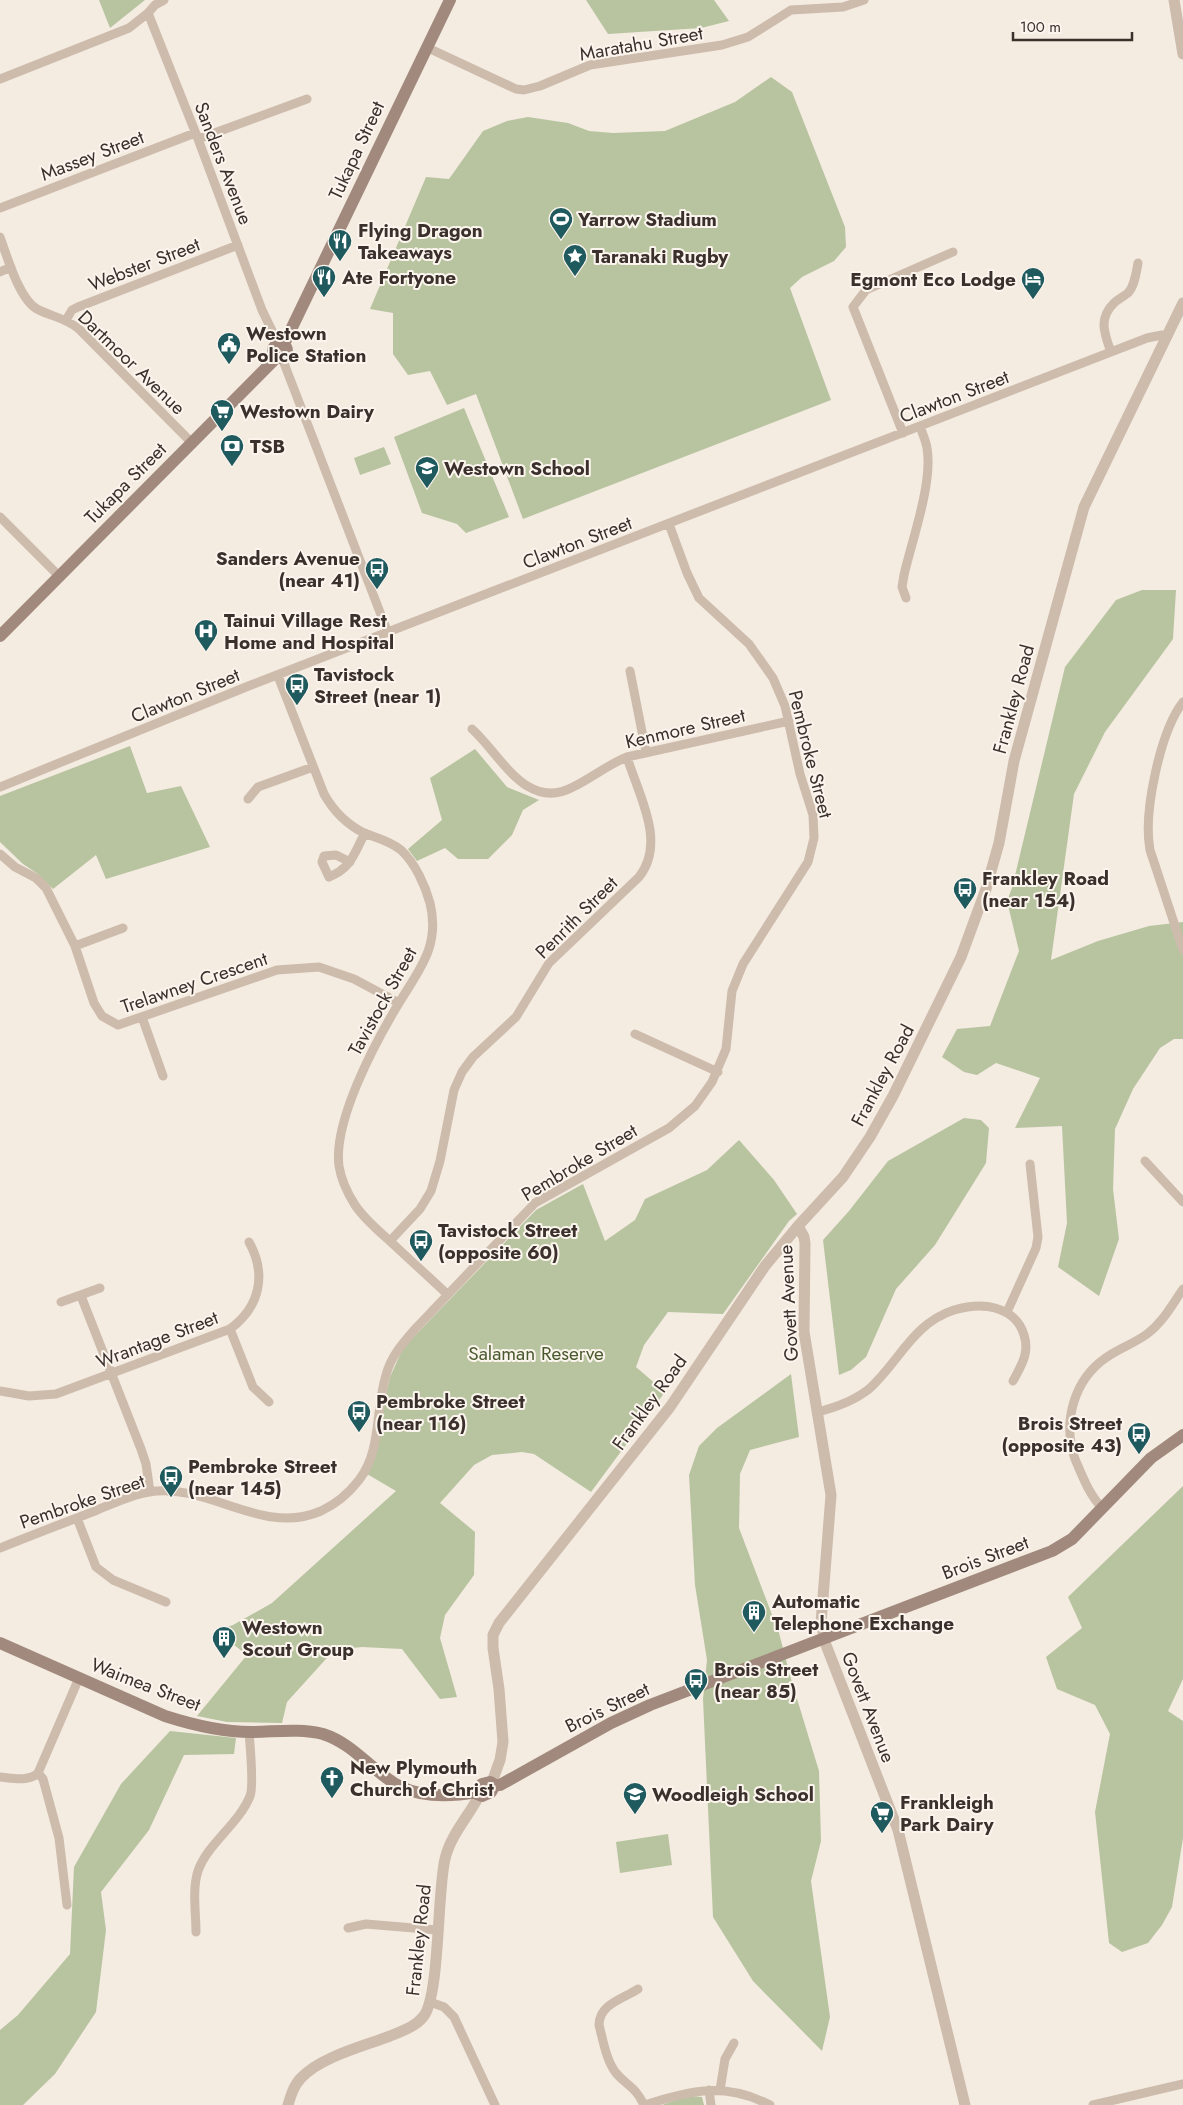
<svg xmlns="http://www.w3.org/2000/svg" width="1183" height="2105" viewBox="0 0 1183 2105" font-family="Jost,sans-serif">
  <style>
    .green { fill: #b8c4a0 }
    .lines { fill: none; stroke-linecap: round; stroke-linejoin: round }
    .minor { stroke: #cdbbac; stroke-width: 9 }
    .tertiary { stroke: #cdbbac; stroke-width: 11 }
    .secondary { stroke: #a18a7d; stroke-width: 12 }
    .labels { text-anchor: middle; stroke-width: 4; stroke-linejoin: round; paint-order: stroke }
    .street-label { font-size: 19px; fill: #3b302b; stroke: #fbf5ee }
    .poi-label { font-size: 19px; font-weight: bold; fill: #3b302b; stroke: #fbf5ee; text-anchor: start }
    .park-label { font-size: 19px; fill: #4a5a2e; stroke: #fbf5ee }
  </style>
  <rect width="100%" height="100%" fill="#f4ebe1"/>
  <!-- green -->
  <path class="green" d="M99,0H145L110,28Z
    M586,0H714L729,21L701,28L608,34Z
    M771,77L792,92L845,227L846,247L834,261L802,277L790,288L831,400L523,519L476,394L447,405L430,371L408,375L393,354V313L370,309L426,177L449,179L483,131L507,121L528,117L568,123L589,131L613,133L665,131L735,102Z
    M464,408L509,517L466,533L457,524L422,513L394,437Z
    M384,447L391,464L360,475L354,458Z
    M1142,590H1176L1173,639L1105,732L1074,794L1051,960L1098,941L1149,926L1183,922V1039H1174L1160,1048L1133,1089L1115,1129L1113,1189L1119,1239L1099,1296L1058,1267L1067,1223L1062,1126L1015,1128L1040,1078L996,1063L977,1075L964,1072L942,1057L957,1029L990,1026L1019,951L1007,901L1012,888L1065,667L1116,600Z
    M130,746L147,793L181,786L210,847L106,879L96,855L53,889L38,874L23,864L0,842V796Z
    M475,749L507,787L539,800L523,810L512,835L488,859H458L445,848L417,861L408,849L442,820L430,778Z
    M964,1118L981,1120L989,1128L986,1163L935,1245L896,1289L866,1357L851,1370L839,1375L823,1240L849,1211L888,1161Z
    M739,1140L774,1180L797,1214L789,1221L723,1314L668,1312L644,1345L636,1367L665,1392L591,1492L534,1454L522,1452L492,1455L474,1465L440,1503L475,1532L474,1575L445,1615L440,1638L457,1697L440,1699L402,1649L362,1647L334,1650L287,1702L282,1723L227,1722L197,1716L247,1655L216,1631L233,1625L272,1603L396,1491L367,1474L390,1377L403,1348L536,1210L583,1184L605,1241L635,1220L645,1199L707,1170Z
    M791,1374L799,1437L750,1450L740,1474L739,1528L779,1633L791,1679L819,1771L821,1841L811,1881L830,2017L822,2051L753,1981L713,1917L703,1699L707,1660L695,1585L689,1475L699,1446L717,1428Z
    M1183,1486V1679L1168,1711L1183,1721V1838L1172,1907L1162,1925L1148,1943L1122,1952L1109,1943L1095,1812L1110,1734L1095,1705L1057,1689L1046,1657L1082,1628L1068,1597Z
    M170,1731L236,1738L234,1754L184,1755L149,1830L101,1892L106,1930L96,2012L55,2074L23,2105H0V2030L18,2015L70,1954L74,1867L121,1784Z
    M668,1834L672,1865L620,1873L616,1842Z
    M687,2096L702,2097L704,2105H662Z"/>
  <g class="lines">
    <!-- minor -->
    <path class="minor" d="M164,0L155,5L148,13L198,139L262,310L278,343
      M426,47L516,89L524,90L540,86L590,65L722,45L748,37L791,10L843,7L864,0
      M0,79L129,28L148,13
      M198,139L307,99
      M0,208L195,133
      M0,237C7,256 19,299 37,309C52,317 64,317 79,329L192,443
      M0,272L11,267
      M66,320L72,310L78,307L238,245
      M1111,352C1104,333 1098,318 1115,302C1119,299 1124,296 1128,293C1135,285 1136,273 1138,263
      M282,358L388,633
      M903,433L853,307L866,290L953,252
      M0,517L59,576
      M906,598L902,587L904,575C912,540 933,483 927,448C926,441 922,433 920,426
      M630,671L646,752
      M278,676L324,794C333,810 346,824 364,833C377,838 390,841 401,850C415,863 425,885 430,903C441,948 417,972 396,1008C374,1045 333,1122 339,1166C341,1179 348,1194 355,1205C365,1220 379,1231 392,1243C410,1260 429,1277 447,1294
      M1183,702C1160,732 1143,813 1150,850L1183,950
      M472,729C501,755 526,812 573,787C592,778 607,765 627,757L789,721
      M0,787L251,685L1147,338L1162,335L1167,337
      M248,799L258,787L313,767
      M0,854L15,867L36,878L46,888L75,946L94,1003L102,1016L118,1025L277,970L319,967L354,979L399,1003
      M350,862L336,855L324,856L322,862L329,877C352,868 354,853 365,833
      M75,946L123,928
      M142,1017L163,1076
      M635,1034L718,1072
      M1145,1161L1183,1202
      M390,1241L420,1209L431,1191L440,1161L454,1090L462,1072L473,1057L516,1017L549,963L639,877C667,842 638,794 627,757
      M81,1296L141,1449L146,1464L150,1492
      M61,1302L100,1288
      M1007,1312L1036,1248L1038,1237L1030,1164
      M230,1329L253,1387L269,1402
      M0,1391L29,1396L56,1394L230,1329C260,1307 267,1274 249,1242
      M817,1412C834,1408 855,1400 869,1389C899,1362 913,1323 954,1310C968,1306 981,1304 995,1308C1009,1312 1020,1321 1024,1335C1030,1353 1021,1366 1013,1381
      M1103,1509C1089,1494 1083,1478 1075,1459C1062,1422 1074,1379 1107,1357C1120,1348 1135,1343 1147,1334C1163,1322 1172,1305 1183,1289
      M77,1518L96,1567L113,1580L166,1602
      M0,1548C32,1535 64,1523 95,1511C112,1504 130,1495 149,1492C209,1482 261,1537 321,1511C336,1504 349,1493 359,1480C382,1450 375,1410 386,1375C391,1356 403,1343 416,1328L535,1203L669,1128L695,1106L712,1082L726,1049L732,991L743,964L808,862L814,838L813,815L800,774L785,706L773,678L749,644L699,598L687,573L669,524
      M38,1773L43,1779L59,1838L67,1905
      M0,1777C12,1778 29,1782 38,1773L79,1678
      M348,1928L366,1924L437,1930
      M196,1932C196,1913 192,1889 198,1871C207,1844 239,1824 250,1796C254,1787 250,1744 249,1732
      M638,1989C623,1999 599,2004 599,2025C603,2040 606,2060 616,2073C627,2086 635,2086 644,2105
      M430,2002L444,2007L454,2017L495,2105
      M709,2090L711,2105
      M720,2090L725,2059L734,2043
      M645,2105C691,2090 725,2082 770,2105
      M1093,2105L1183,2084"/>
    <!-- tertiary -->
    <path class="tertiary" d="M1174,0L1183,54
      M798,1226L804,1237L805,1243L804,1332L831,1495L821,1623L826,1645L898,1830L965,2105
      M492,1782L500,1760L503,1742L499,1689L493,1648V1635L499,1623L670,1407L765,1266L798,1226L843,1177L870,1137L893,1096L961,957L986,889L999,843L1014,761L1084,507L1183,303
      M288,2105C291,2095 294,2085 301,2078C320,2057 364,2046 390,2036C402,2031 415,2027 423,2017C440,1998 437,1892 445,1859C450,1836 468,1817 479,1796"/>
    <!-- secondary -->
    <path class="secondary" d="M273 351a7 7 0 1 1 14 0a7 7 0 1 1-14 0Z
      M284,344L450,0
      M0,636L276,358
      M0,1643L165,1716C193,1725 221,1732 251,1732C274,1732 299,1728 323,1734C351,1743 367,1765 391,1781C414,1798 449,1797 476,1792
      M490,1782L495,1785L491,1792L482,1796L477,1794L476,1791L482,1784Z
      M495,1785H500L611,1723L650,1705L1052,1551L1072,1539L1151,1458L1183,1435"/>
  </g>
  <!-- icons -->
  <defs>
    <g id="stadium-pin" transform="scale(1.25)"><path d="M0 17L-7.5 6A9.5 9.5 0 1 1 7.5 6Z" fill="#1f5a5e" stroke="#fbf5ee"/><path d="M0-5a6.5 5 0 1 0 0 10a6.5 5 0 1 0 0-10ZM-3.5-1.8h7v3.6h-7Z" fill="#fff"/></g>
    <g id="restaurant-pin" transform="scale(1.25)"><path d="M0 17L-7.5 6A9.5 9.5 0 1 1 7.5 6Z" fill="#1f5a5e" stroke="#fbf5ee"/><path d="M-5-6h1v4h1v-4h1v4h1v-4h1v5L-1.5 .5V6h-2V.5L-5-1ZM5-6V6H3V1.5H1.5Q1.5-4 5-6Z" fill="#fff"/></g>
    <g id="sight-pin" transform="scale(1.25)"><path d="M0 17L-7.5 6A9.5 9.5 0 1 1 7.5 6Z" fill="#1f5a5e" stroke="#fbf5ee"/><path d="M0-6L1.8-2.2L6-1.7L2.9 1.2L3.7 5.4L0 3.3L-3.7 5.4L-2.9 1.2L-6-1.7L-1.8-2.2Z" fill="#fff"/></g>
    <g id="hotel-pin" transform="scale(1.25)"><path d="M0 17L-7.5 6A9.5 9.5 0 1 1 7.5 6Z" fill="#1f5a5e" stroke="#fbf5ee"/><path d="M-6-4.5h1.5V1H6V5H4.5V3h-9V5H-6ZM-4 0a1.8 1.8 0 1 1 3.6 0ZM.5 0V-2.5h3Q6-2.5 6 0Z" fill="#fff"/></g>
    <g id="civic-pin" transform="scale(1.25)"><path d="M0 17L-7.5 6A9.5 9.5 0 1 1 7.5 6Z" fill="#1f5a5e" stroke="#fbf5ee"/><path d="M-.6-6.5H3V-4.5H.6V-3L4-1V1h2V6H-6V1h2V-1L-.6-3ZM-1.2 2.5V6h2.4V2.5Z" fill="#fff"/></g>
    <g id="supermarket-pin" transform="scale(1.25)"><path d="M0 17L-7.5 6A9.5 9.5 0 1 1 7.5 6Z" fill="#1f5a5e" stroke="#fbf5ee"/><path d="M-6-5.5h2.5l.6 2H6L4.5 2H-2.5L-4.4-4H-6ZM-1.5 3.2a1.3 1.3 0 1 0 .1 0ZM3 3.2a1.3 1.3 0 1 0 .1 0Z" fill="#fff"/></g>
    <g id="bank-pin" transform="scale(1.25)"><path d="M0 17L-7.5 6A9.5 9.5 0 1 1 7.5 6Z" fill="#1f5a5e" stroke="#fbf5ee"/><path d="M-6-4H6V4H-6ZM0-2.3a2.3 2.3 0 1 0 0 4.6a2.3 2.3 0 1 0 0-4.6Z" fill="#fff"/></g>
    <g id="school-pin" transform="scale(1.25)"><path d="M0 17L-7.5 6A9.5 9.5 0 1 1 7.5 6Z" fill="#1f5a5e" stroke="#fbf5ee"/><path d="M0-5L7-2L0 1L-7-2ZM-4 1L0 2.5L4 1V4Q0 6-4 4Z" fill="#fff"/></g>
    <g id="bus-pin" transform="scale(1.25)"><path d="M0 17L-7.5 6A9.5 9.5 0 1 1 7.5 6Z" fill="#1f5a5e" stroke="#fbf5ee"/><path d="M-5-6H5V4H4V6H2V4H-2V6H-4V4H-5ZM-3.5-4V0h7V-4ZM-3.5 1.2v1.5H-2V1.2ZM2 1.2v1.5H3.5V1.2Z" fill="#fff"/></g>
    <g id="hospital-pin" transform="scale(1.25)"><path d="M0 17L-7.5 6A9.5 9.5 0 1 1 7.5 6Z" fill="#1f5a5e" stroke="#fbf5ee"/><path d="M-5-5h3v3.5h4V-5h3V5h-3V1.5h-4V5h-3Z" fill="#fff"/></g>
    <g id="building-pin" transform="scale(1.25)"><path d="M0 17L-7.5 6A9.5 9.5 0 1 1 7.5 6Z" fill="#1f5a5e" stroke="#fbf5ee"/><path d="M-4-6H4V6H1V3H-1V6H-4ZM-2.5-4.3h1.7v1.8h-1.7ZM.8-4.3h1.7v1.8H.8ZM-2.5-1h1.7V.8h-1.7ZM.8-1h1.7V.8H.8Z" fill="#fff"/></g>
    <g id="church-pin" transform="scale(1.25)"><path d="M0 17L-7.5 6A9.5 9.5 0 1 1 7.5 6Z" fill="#1f5a5e" stroke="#fbf5ee"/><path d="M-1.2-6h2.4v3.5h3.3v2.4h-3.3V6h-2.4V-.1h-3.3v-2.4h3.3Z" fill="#fff"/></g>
  </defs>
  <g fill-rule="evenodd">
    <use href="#stadium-pin" x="561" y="219"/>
    <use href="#restaurant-pin" x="340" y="241"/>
    <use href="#sight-pin" x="575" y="256"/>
    <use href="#restaurant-pin" x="324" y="277"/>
    <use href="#hotel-pin" x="1033" y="279"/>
    <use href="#civic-pin" x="229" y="344"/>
    <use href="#supermarket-pin" x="222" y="411"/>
    <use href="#bank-pin" x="232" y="446"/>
    <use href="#school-pin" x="427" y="468"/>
    <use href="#bus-pin" x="377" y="569"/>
    <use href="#hospital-pin" x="206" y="631"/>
    <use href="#bus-pin" x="297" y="685"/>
    <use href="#bus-pin" x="965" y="889"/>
    <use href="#bus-pin" x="421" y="1241"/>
    <use href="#bus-pin" x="359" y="1412"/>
    <use href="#bus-pin" x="1139" y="1434"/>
    <use href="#bus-pin" x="171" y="1477"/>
    <use href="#building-pin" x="754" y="1612"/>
    <use href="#building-pin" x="224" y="1638"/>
    <use href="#bus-pin" x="696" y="1680"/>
    <use href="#church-pin" x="332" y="1778"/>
    <use href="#school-pin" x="635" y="1794"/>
    <use href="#supermarket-pin" x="882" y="1813"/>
  </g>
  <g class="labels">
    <!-- street labels -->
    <g class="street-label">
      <text transform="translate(641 43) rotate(-10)" y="7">Maratahu Street</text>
      <text transform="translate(356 150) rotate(-65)" y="7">Tukapa Street</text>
      <text transform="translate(92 155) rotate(-21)" y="7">Massey Street</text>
      <text transform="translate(224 163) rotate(69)" y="7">Sanders Avenue</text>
      <text transform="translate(144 264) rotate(-21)" y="7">Webster Street</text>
      <text transform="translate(132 362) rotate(44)" y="7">Dartmoor Avenue</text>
      <text transform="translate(954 396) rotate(-21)" y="7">Clawton Street</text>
      <text transform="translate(125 483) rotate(-45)" y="7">Tukapa Street</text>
      <text transform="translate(577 542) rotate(-21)" y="7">Clawton Street</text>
      <text transform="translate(185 695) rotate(-22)" y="7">Clawton Street</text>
      <text transform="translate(1013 699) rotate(-75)" y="7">Frankley Road</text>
      <text transform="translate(685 728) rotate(-13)" y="7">Kenmore Street</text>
      <text transform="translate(811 754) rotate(76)" y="7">Pembroke Street</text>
      <text transform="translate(576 917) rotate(-45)" y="7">Penrith Street</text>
      <text transform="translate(194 982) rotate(-19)" y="7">Trelawney Crescent</text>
      <text transform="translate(382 1001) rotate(-61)" y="7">Tavistock Street</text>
      <text transform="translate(882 1075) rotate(-62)" y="7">Frankley Road</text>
      <text transform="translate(579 1162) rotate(-31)" y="7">Pembroke Street</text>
      <text transform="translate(788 1303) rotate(-93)" y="7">Govett Avenue</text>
      <text transform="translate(157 1339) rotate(-21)" y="7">Wrantage Street</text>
      <text transform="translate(649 1402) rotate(-54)" y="7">Frankley Road</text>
      <text transform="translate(82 1501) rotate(-19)" y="7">Pembroke Street</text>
      <text transform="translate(985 1557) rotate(-21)" y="7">Brois Street</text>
      <text transform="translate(146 1684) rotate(21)" y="7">Waimea Street</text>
      <text transform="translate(607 1707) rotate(-26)" y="7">Brois Street</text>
      <text transform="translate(869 1707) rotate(69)" y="7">Govett Avenue</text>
      <text transform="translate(418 1940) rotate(-84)" y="7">Frankley Road</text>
    </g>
    <!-- poi labels -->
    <g class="poi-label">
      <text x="578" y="226">Yarrow Stadium</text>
      <text x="358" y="237">Flying Dragon<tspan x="358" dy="22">Takeaways</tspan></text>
      <text x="592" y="263">Taranaki Rugby</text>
      <text x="342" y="284">Ate Fortyone</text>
      <text x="1016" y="286" text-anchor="end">Egmont Eco Lodge</text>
      <text x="246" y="340">Westown<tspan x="246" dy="22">Police Station</tspan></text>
      <text x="240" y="418">Westown Dairy</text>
      <text x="250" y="453">TSB</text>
      <text x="444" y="475">Westown School</text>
      <text x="360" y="565" text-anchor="end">Sanders Avenue<tspan x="360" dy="22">(near 41)</tspan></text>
      <text x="224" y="627">Tainui Village Rest<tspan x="224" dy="22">Home and Hospital</tspan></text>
      <text x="314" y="681">Tavistock<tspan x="314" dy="22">Street (near 1)</tspan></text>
      <text x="982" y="885">Frankley Road<tspan x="982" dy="22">(near 154)</tspan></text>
      <text x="438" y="1237">Tavistock Street<tspan x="438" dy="22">(opposite 60)</tspan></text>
      <text x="376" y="1408">Pembroke Street<tspan x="376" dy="22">(near 116)</tspan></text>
      <text x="1122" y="1430" text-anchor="end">Brois Street<tspan x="1122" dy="22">(opposite 43)</tspan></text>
      <text x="188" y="1473">Pembroke Street<tspan x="188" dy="22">(near 145)</tspan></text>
      <text x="772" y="1608">Automatic<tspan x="772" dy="22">Telephone Exchange</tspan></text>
      <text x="242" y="1634">Westown<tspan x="242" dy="22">Scout Group</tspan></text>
      <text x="714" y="1676">Brois Street<tspan x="714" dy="22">(near 85)</tspan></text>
      <text x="350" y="1774">New Plymouth<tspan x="350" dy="22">Church of Christ</tspan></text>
      <text x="652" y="1801">Woodleigh School</text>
      <text x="900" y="1809">Frankleigh<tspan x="900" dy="22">Park Dairy</tspan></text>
    </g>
    <!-- park labels -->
    <g class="park-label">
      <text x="536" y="1360">Salaman Reserve</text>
    </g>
  </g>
  <!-- scale -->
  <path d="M1013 32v8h119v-8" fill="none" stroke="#3b302b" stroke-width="2.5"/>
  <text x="1020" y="32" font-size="15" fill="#3b302b" stroke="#fbf5ee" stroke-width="4" paint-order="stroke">100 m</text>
</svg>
